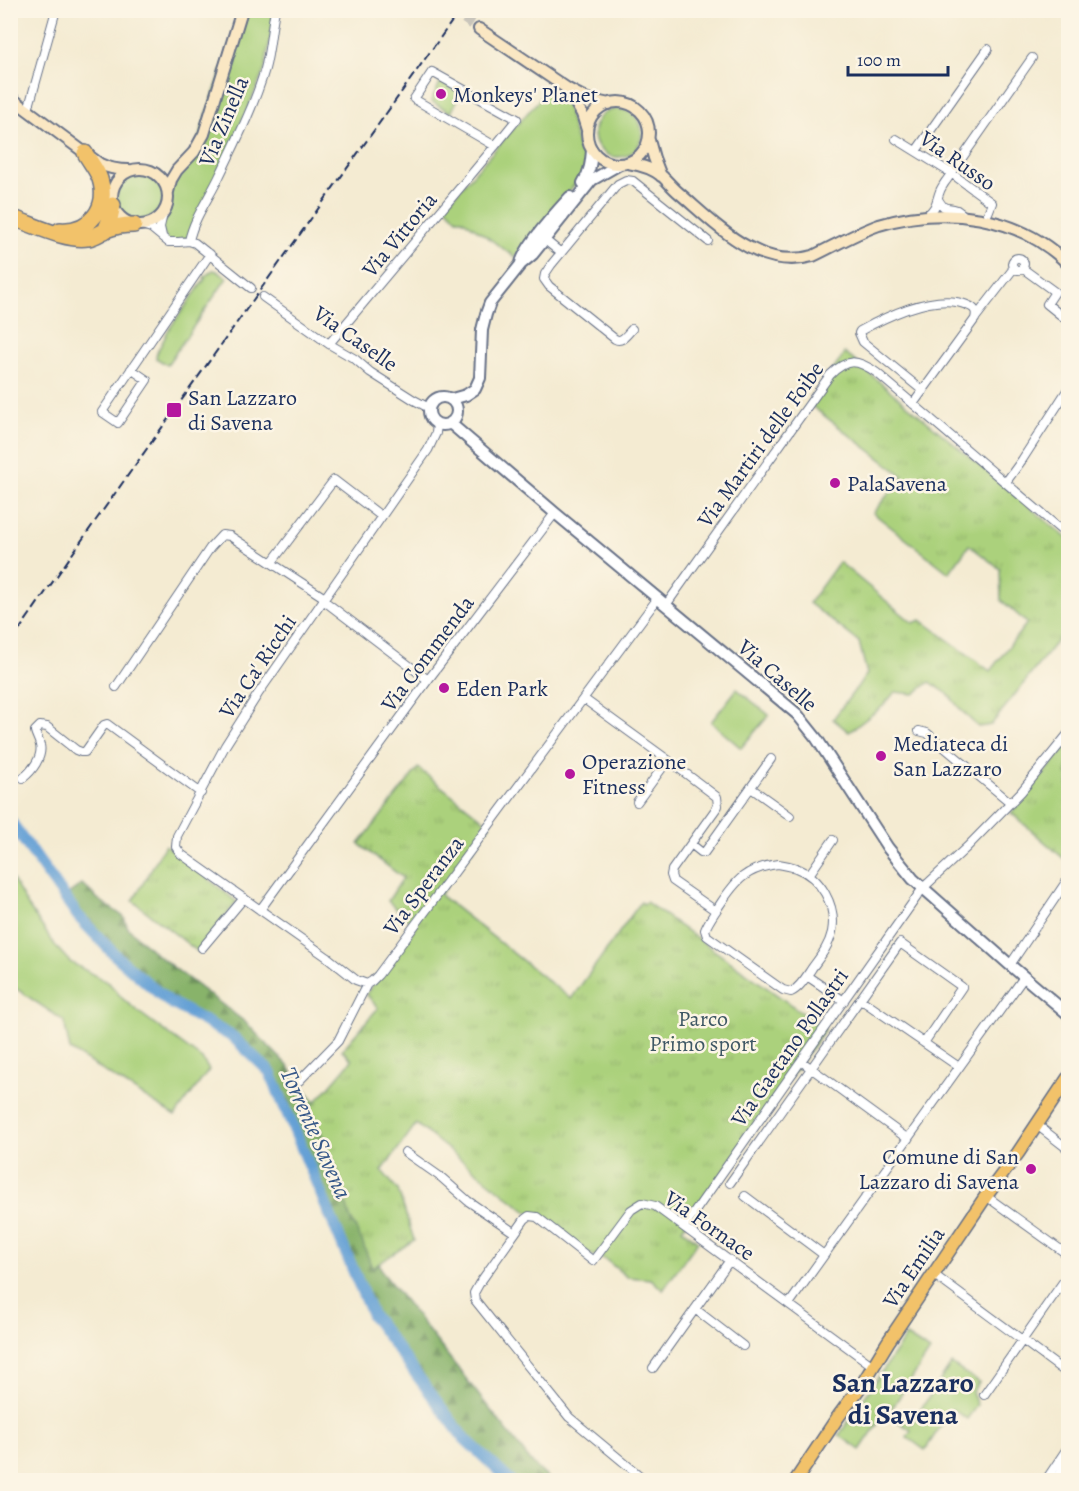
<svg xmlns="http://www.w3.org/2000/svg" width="1079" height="1491" viewBox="0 0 1079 1491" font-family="Alegreya,serif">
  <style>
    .green { fill: #abd17b; stroke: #63806c; stroke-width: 1.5 }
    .forest { fill: url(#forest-firs); stroke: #527164; stroke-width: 1.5 }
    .park { fill: url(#park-tufts); stroke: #63806c; stroke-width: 1.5 }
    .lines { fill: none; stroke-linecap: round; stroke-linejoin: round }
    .river { stroke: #65a0d5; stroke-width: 12 }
    .secondary-tunnel { stroke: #c9c5bb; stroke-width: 10; stroke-dasharray: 10 5; stroke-linecap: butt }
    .minor-casing { stroke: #677187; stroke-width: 10 }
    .tertiary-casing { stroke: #677187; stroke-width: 14 }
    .secondary-casing { stroke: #677187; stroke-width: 14 }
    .primary-casing { stroke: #677187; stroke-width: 15 }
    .motorway-casing { stroke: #677187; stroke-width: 18 }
    .minor { stroke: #fff; stroke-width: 8 }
    .tertiary { stroke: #fff; stroke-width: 10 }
    .secondary { stroke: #fae7c3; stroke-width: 10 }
    .primary { stroke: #f2c26a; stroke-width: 12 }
    .motorway { stroke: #f2c26a; stroke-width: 15 }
    .rail { stroke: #1b2f5e; stroke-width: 2; stroke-dasharray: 9 4.5; stroke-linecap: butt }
    .poi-dot { fill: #b5179e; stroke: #fcf5e5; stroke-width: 2 }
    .labels { text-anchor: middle; stroke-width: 5; stroke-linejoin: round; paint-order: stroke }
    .poi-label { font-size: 22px; fill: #1b2f5e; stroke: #fcf5e5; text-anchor: start }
    .street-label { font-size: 22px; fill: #1b2f5e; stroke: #fcf5e5 }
    .park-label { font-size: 22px; fill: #3f5865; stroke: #fcf5e5 }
    .water-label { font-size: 24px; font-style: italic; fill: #355788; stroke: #fcf5e5 }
    .district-label { font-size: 28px; font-weight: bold; fill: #1b2f5e; stroke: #fcf5e5 }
  </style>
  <defs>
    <pattern id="forest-firs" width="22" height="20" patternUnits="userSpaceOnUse" patternTransform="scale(1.5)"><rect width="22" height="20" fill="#88b36b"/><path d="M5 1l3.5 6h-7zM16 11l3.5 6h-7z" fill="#6e925b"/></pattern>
    <pattern id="park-tufts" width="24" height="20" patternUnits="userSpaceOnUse" patternTransform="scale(1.5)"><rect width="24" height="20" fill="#abd17b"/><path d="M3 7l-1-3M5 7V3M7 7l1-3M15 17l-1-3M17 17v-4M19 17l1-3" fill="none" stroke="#93b46d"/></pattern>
  </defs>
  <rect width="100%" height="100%" fill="#fcf5e5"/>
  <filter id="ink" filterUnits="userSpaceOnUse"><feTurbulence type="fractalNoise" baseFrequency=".0167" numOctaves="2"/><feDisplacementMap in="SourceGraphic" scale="12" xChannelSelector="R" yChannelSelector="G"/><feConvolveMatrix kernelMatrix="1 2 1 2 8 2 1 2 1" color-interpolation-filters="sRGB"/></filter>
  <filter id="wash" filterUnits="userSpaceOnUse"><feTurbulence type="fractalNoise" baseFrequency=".008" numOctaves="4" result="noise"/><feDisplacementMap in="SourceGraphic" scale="24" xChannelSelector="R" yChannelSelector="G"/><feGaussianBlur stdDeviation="1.35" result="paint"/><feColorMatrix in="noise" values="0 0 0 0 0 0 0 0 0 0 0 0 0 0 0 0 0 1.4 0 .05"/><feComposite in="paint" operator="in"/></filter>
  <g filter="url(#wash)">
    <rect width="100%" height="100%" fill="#f4ebd2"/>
    <!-- green -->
    <path class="green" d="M242,11H275L265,69L189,241L168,242L160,227L163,214L167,207L168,192L194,152Z
      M441,81L461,92L451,113L431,101Z
      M546,92L553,94L566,101L578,148L584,154L586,163L581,177L515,257L462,219H457L445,206Z
      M594 133a24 24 0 1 1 48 0a24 24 0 1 1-48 0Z
      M117 197a23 23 0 1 1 46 0a23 23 0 1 1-46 0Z
      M213,270L217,271L227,278L167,365L156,358C156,349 165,341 167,332L205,279L204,277Z
      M737,689L769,715L741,748L711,722Z
      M13,880L28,906L57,948L70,962L109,983L123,999L140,1013L202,1059L209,1070L175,1116L70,1050L64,1021L11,985L10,884Z
      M906,1336L930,1351L890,1411L911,1424L951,1364L979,1382L972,1392L977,1405L967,1419L952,1409L925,1450L907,1437L911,1430L885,1413L860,1450L839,1435Z"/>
    <!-- forest -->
    <path class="forest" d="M82,884L98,899L124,917L128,928L156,954L245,1022L289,1067L296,1079L331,1119L356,1206L383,1273L533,1464L550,1480H509L463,1437L372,1315L270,1072L233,1037L168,1001L116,956L78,916L64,897Z"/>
    <!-- park -->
    <path class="park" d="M845,353L1068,539V627L991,725L978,727L961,710L948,694L930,682L914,694L895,692L883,706L849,732L833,719L867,674L859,642L809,603L839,562L913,623L921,620L990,671L1027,623L1001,600L1000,569L969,545L949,573L873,513L903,476L809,404Z
      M1068,745V862L1011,813Z
      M418,768L490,825L440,895L571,999L641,902L644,904L646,902L825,1029L682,1229L698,1241L663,1290L651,1279L627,1277L606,1260L592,1255L522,1208L416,1124L382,1171L398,1190L414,1240L372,1268L362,1241L350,1217L337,1170L327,1152L325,1140L309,1109L329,1087L352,1060L342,1050L378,1008L366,994L415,927L388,901L403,878L359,844Z
      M165,845L174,851L237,902L197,951L133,901Z"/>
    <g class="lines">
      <!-- river -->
      <path class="river" d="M10,821L78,916L116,956L168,1001L233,1037L270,1072L372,1315L463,1437L509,1480"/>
    </g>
  </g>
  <g filter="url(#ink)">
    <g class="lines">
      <!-- secondary-tunnel -->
      <path class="secondary-tunnel" d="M452,10L479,29"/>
      <!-- minor casing -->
      <g class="minor-casing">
        <path id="minor" d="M28,110L56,10
          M896,139L951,173L992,203L988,213
          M916,151L988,49
          M938,199C945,212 947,206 957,210C960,212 962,214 965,216
          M927,215C937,208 936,201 940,191C940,190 945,182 946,181L1032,58
          M142,225L151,228L168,242H179L189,241L195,243L251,288
          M162,236L160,227L163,214
          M545,240L561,253
          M189,241C194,217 210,197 220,175C236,142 255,104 265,69C270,50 271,30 275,10
          M1012 264a6 6 0 1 1 12 0a6 6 0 1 1-12 0Z
          M1022,268L1055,292L1047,304L1068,321
          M263,297L329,344L355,359L370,372L414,400L429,408
          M976,317L1014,268
          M632,329C627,334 622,343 615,339L549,286L544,279L545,274L551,265L618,184L626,180L633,181L708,241
          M329,344L495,146L517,119L432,72L414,99L495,146
          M131,369L147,380L118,423L102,412L210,254
          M913,404L975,319C977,311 975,308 967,305C935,292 887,316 860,331L859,333L863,342L923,391
          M437,424L436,433L428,450L258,694L225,746L177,836L176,847L181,854L327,957L356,980L367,984L372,981L378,975L658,598
          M1006,482L1022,460L1068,389
          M272,562L334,480L381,516
          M323,600L428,680
          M666,605L830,375C847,358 857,359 877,373L1068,536
          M116,687L210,548L222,535L230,536L325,598
          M584,699L668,760L717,797L718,806L672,870L671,875L673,881L716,911
          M919,731L927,733L1011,803
          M23,778C32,771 43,757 40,745C39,740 36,736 35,731L40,726L47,727L76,750L81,752H85L104,725L107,724L201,793
          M751,788L790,816
          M637,802L668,760
          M691,844L701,852L704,853L771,759
          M778,864C784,865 790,866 796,868C821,877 837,906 832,932C829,946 820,957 812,968C806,977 800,988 791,992L783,990L707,936L705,930C708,922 714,914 719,906C736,880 746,868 778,864Z
          M809,875L833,840
          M260,910L428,680L555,513
          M202,948L244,898
          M1010,965L1068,879
          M807,976L844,1001
          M860,999L959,1067
          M801,1061L908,1139
          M299,1081L338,1041L367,984
          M1037,1125L1068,1149
          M405,1152L442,1178L468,1201L515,1233
          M730,1183L900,943L962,987L924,1043
          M745,1196L824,1255
          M986,1196L1068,1255
          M684,1227L923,888L967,847L1021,792L1068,734
          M933,1274L1068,1374
          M789,1304L1024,977
          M695,1309L743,1346
          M653,1368L730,1260
          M984,1395L1068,1275
          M645,1480L569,1417L475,1300L474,1293L479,1284L525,1219L529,1216L537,1217L593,1261L631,1210L642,1203L655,1206L873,1366
          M1046,1480L1068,1447
          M1056,1480L1068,1461"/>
      </g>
      <!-- tertiary casing -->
      <g class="tertiary-casing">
        <path id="tertiary" d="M583,183C590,172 591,163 592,150
          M521,263C525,246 557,211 570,197
          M429 411a14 14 0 1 1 28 0a14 14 0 1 1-28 0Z
          M452,399L466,395L475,389L480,378L482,330L486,314L490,303L521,264L533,254L592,180L620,164
          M450,423L555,513L797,714L817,739L888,848L913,879L1010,965L1068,1014"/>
      </g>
      <!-- secondary casing -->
      <g class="secondary-casing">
        <path id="secondary" d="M479,29L568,89L587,99L609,104
          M568,90L582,114L587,130
          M10,97L100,164C110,169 118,170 129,170
          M587 133a31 31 0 1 1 62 0a31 31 0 1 1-62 0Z
          M649,140L654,158L661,176
          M628,163C641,165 653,168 663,177C668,182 673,188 679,193C717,225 758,271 813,256C834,246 856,233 879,225C944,205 1019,215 1068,264
          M112 197a28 28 0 1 1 56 0a28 28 0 1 1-56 0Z
          M168,192L171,180L177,170L194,152L204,134L242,10"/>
      </g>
      <!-- primary casing -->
      <g class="primary-casing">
        <path id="primary" d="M796,1480L838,1417L863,1383L888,1342L986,1196L1018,1153L1068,1078"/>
      </g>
      <!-- motorway casing -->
      <g class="motorway-casing">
        <path id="motorway" d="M10,217C32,224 67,242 88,238C95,237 100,233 106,230C115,226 124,225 134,225
          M60,230C90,232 109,208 100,179C97,170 90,162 85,153
          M105,231L110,219L113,205"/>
      </g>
      <!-- minor -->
      <use href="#minor" class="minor"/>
      <!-- tertiary -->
      <use href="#tertiary" class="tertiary"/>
      <!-- secondary -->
      <use href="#secondary" class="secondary"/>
      <!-- primary -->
      <use href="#primary" class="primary"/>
      <!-- motorway -->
      <use href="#motorway" class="motorway"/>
      <!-- rail -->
      <path class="rail" d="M10,643L96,520L460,10"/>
    </g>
  </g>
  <!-- markers -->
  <g class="poi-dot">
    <circle cx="441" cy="94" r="6"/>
    <rect x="166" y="402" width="16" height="16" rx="3"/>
    <circle cx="835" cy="483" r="6"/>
    <circle cx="444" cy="688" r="6"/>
    <circle cx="881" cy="756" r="6"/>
    <circle cx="570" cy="774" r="6"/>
    <circle cx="1031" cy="1169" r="6"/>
  </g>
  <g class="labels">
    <!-- poi labels -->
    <g class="poi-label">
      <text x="453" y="102">Monkeys' Planet</text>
      <text x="188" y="405">San Lazzaro<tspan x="188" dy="25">di Savena</tspan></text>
      <text x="847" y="491">PalaSavena</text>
      <text x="456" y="696">Eden Park</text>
      <text x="893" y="751">Mediateca di<tspan x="893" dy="25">San Lazzaro</tspan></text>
      <text x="582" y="769">Operazione<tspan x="582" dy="25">Fitness</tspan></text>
      <text x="1019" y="1164" text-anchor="end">Comune di San<tspan x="1019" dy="25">Lazzaro di Savena</tspan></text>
    </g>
    <!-- street labels -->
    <g class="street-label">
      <text transform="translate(223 121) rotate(-67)" y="8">Via Zinella</text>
      <text transform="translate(958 160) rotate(35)" y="8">Via Russo</text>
      <text transform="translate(399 234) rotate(-50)" y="8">Via Vittoria</text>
      <text transform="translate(356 338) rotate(35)" y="8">Via Caselle</text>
      <text transform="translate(760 444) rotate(-54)" y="8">Via Martiri delle Foibe</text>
      <text transform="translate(427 653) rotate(-53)" y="8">Via Commenda</text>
      <text transform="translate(257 666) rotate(-56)" y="8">Via Ca' Ricchi</text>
      <text transform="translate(778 675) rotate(41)" y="8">Via Caselle</text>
      <text transform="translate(423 885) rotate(-53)" y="8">Via Speranza</text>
      <text transform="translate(789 1047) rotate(-55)" y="8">Via Gaetano Pollastri</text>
      <text transform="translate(710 1225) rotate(35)" y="8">Via Fornace</text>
      <text transform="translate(913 1267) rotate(-56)" y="8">Via Emilia</text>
    </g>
    <!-- park labels -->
    <g class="park-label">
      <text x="703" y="1026">Parco<tspan x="703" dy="25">Primo sport</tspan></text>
    </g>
    <!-- water labels -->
    <g class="water-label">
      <text transform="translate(316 1133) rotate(66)" y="8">Torrente Savena</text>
    </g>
    <!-- district labels -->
    <g class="district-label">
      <text x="903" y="1392">San Lazzaro<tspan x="903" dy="32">di Savena</tspan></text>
    </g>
  </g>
  <!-- margin -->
  <rect width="1079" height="1491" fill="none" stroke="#fcf5e5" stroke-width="36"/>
  <!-- scale -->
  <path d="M848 66v9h100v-9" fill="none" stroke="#1b2f5e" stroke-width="3"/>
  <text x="857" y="66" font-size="18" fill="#1b2f5e" stroke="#fcf5e5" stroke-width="4.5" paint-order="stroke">100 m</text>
</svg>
